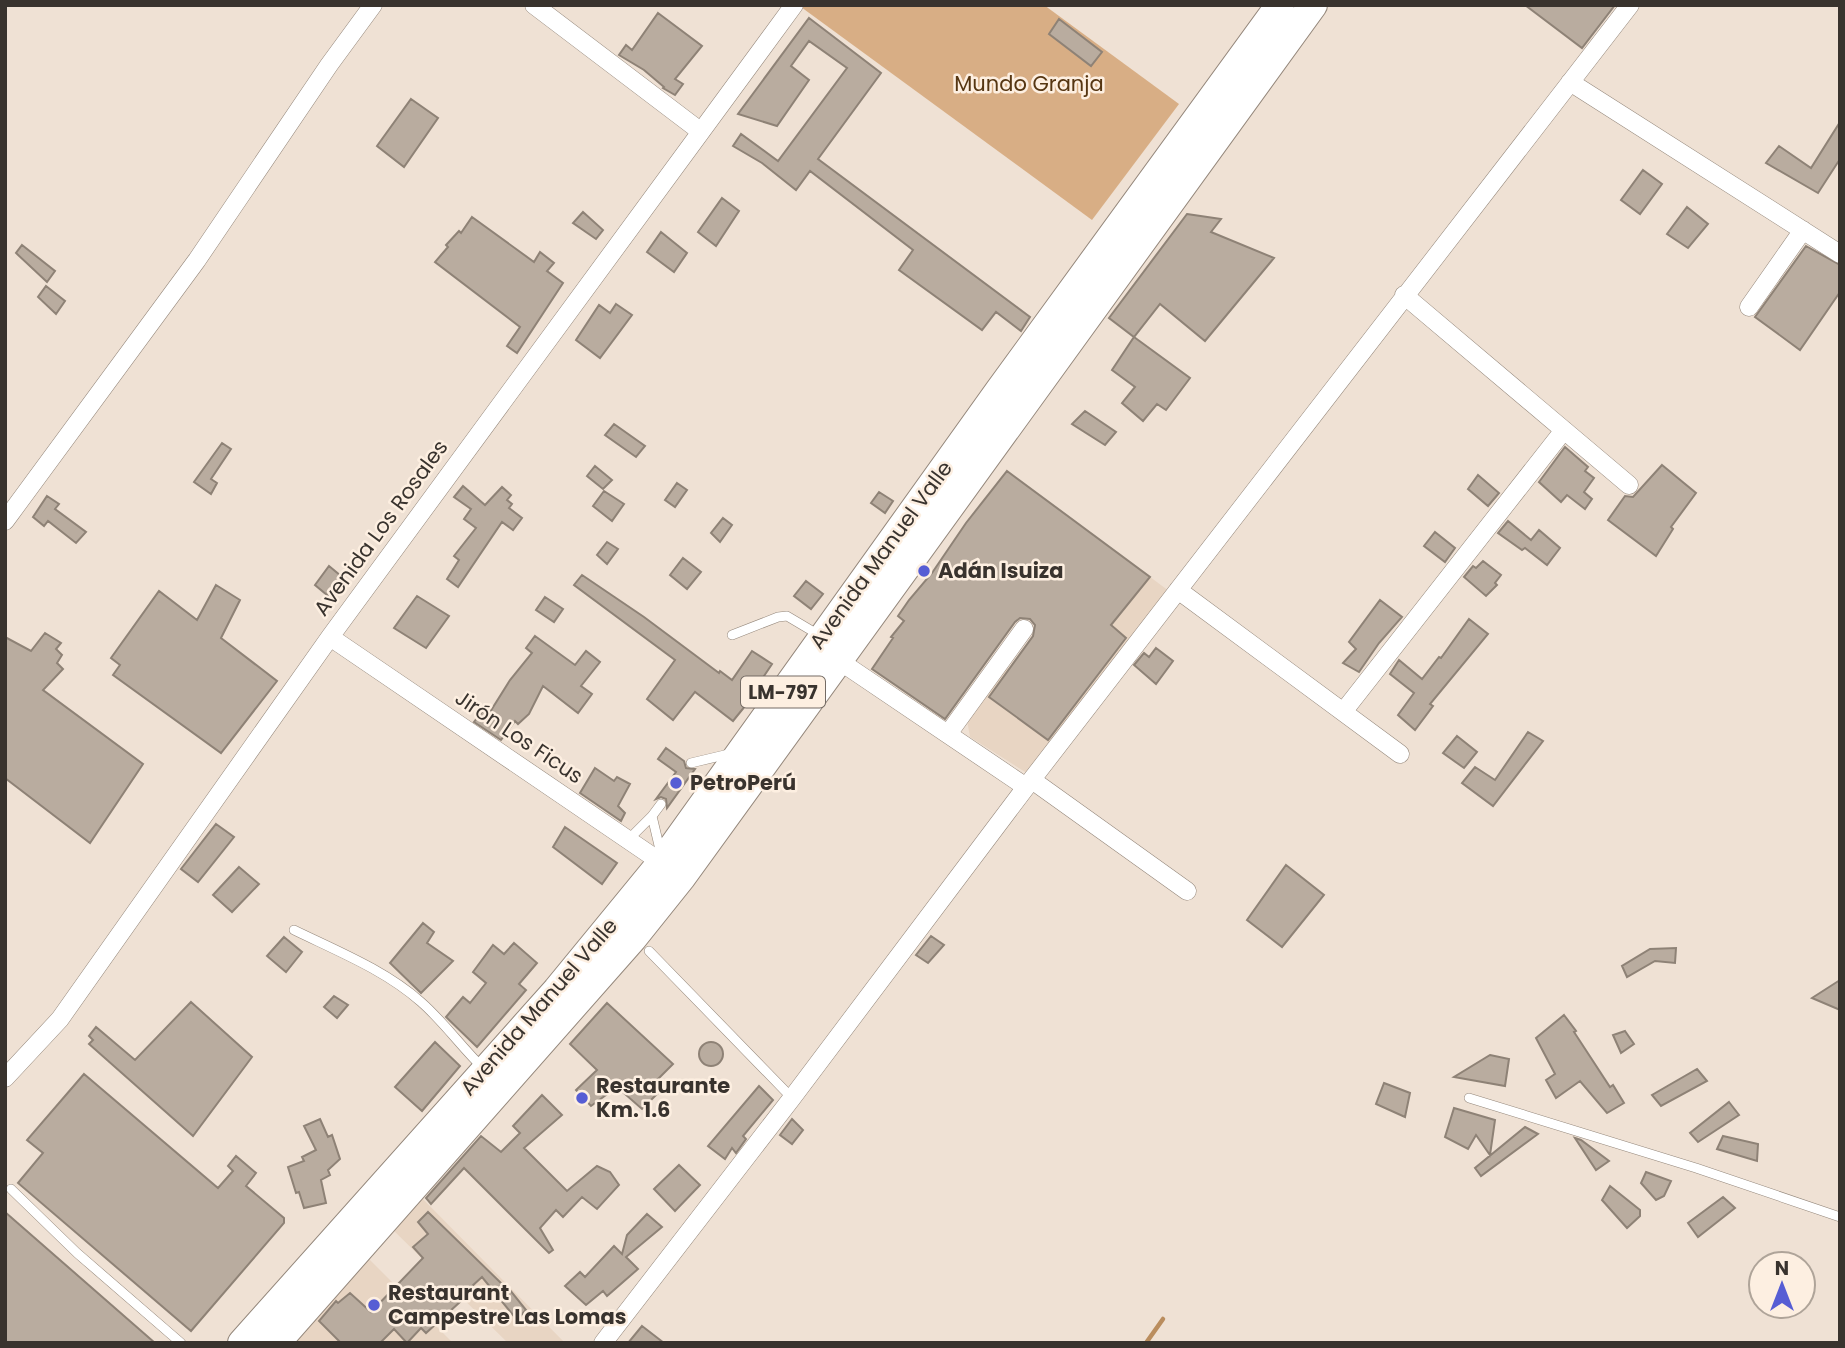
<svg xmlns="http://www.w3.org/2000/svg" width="1845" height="1348" viewBox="0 0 1845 1348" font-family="Poppins,sans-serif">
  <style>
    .built { fill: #e8d5c3 }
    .green { fill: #d8ae85 }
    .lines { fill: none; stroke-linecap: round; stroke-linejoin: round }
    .stream { stroke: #ba8d5e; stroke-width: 4.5 }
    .building { fill: #b9ac9f; stroke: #8e8276; stroke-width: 2 }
    .service-casing { stroke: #94877b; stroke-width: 10 }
    .minor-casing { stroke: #94877b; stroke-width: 19 }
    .primary-casing { stroke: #94877b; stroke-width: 30 }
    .service { stroke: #fff; stroke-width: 9 }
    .minor { stroke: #fff; stroke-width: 18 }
    .primary { stroke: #fff; stroke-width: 28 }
    .poi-dot { fill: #565dd4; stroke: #fdefe1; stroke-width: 2.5 }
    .labels { text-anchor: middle; stroke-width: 5; stroke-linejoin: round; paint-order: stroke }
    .shield { fill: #fdefe1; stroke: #746b64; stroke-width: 2 }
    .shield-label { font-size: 19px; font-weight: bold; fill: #39332e }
    .park-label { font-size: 21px; fill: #563612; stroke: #fdefe1 }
    .street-label { font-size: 21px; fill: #39332e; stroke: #fdefe1 }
    .poi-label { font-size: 21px; font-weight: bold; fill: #39332e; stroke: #fdefe1; text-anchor: start }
  </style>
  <rect width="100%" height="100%" fill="#efe1d4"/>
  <!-- built -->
  <path class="built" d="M1007,471L1169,591L1030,775L970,737L967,720L1007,667L1043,694L1074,653L1027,618L1052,584L966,523Z
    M418,1194L565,1343H508L390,1227Z
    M365,1255L453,1343H289Z"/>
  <!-- green -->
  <path class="green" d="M803,5H1044L1179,104L1092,220L801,7Z"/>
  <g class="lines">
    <!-- stream -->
    <path class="stream" d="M1146,1343L1163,1319"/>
  </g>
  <!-- building -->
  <path class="building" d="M1525,5H1615L1582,48Z
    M658,13L702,46L675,79L683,84L675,95L663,88L664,87L644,70L619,55L626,45L632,50Z
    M809,18L881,73L818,159L1030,317L1021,331L996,312L982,330L899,270L913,250L810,171L796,190L762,163L733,146L741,134L778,161L847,68L809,41L791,66L809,80L777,126L738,114Z
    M1059,19L1102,52L1091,66L1049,34Z
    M411,99L438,118L404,167L377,146Z
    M1840,122V159L1818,193L1766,163L1779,146L1811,168Z
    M1643,170L1662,184L1640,214L1621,200Z
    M722,198L739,211L716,246L698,232Z
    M1687,207L1708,224L1688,248L1667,234Z
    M583,212L603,230L596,239L573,223Z
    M1187,214L1221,219L1211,232L1274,258L1205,341L1160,304L1134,337L1109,318Z
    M472,217L534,262L540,252L554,263L547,271L563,283L517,353L507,346L520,327L435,262L448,247L446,245L459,231L461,233Z
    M661,232L687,253L674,272L647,252Z
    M22,245L55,271L47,282L16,253Z
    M1806,246L1840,265V292L1800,350L1755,317Z
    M46,286L65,301L56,314L38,297Z
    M616,304L632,315L600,358L576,340L599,305L610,313Z
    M1134,337L1190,378L1166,410L1157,404L1143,421L1122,403L1135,387L1112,370Z
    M1085,411L1116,432L1105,445L1072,424Z
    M614,424L645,446L636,457L605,435Z
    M222,443L231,449L211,479L217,483L211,494L194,482Z
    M1565,447L1588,467L1585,471L1594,478L1584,492L1592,499L1585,509L1567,495L1561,502L1539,482Z
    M1662,465L1696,493L1671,527L1673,529L1656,556L1608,520L1625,496L1633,497Z
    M595,466L612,480L603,489L587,476Z
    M1007,471L1150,577L1111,625L1126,638L1048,740L989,697L1033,636L1035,625L1030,619L1020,618L1015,622L945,719L872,669L893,638L891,637L904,621L898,616L909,600L932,573L966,523Z
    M1478,475L1499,493L1488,506L1468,489Z
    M677,483L687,490L675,507L665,500Z
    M463,486L485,505L502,487L511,495L507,500L512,504L509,508L522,518L513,530L502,522L458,587L447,579L459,560L454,556L476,528L464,519L471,509L454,497Z
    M604,491L624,504L612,521L593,506Z
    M879,492L893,501L885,513L871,503Z
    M47,496L59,504L55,509L86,532L76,543L48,521L44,526L33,517Z
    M723,518L732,525L720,542L711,533Z
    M1508,521L1531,540L1539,530L1560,548L1547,565L1525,548L1522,550L1498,533Z
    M1435,532L1455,548L1445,562L1424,546Z
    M607,542L618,549L607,564L597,555Z
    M683,558L701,572L687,589L670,575Z
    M1483,561L1501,575L1495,583L1497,585L1486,596L1464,577L1473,566L1476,568Z
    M329,566L347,581L333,600L315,585Z
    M582,575L644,617L719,673L720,671L732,680L752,651L772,664L752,694L754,695L733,721L695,692L673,720L647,699L675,660L574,585Z
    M806,581L823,594L811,609L794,596Z
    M216,585L240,600L221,638L277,681L221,753L113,675L120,665L111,658L159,591L197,620Z
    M417,596L449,616L426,648L394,628Z
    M545,597L563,609L554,622L536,610Z
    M1380,600L1402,617L1379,643L1359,672L1343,663L1356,649L1349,642Z
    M1469,619L1488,634L1430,704L1433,706L1415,730L1398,715L1414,693L1390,674L1399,660L1422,679L1439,657L1441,658Z
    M45,633L61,643L56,649L62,655L57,663L63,669L43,690L143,764L90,843L5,778V637L31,651Z
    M535,636L575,665L586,651L600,662L581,686L592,694L578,713L543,686L529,714L518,724L515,721L501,740L474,722L485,708L490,712L510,680L532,653L526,648Z
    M1156,648L1173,661L1156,684L1134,665L1144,653L1149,657Z
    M1528,732L1543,741L1493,806L1462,783L1475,767L1495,780Z
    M1457,736L1477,752L1464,768L1443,753Z
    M666,748L684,761L686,768L695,769L667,808L666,799L661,797L656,799L676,772L658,759Z
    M595,768L614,781L617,777L630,784L618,806L625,813L621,821L580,793Z
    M216,824L234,837L198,882L181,869Z
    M565,827L617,863L602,884L553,847Z
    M1286,865L1324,895L1282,947L1247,920Z
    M239,867L259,884L232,912L213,895Z
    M423,923L434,932L427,943L453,961L421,993L390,963Z
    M931,936L944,945L928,963L916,955Z
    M284,937L302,952L286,972L267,956Z
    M514,943L537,963L519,984L526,990L477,1047L446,1017L463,997L470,1003L486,983L473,972L493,945L504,954Z
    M1676,948L1675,963L1655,961L1627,977L1622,966L1650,949Z
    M1840,980V1010L1812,998Z
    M334,996L348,1005L337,1018L324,1007Z
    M191,1002L252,1057L193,1136L89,1044L93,1040L89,1036L96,1027L135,1060Z
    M607,1003L673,1064L650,1087L658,1093L642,1109L617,1087L591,1106L576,1090L597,1070L570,1044Z
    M1564,1015L1576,1031L1574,1032L1610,1087L1613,1085L1624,1103L1607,1113L1580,1081L1556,1098L1546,1080L1555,1074L1536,1038Z
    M1625,1031L1634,1044L1621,1053L1613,1035Z
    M699 1054a12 12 0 1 1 24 0a12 12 0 1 1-24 0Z
    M435,1042L460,1066L422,1111L395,1087Z
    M1490,1055L1509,1059L1505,1086L1454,1077Z
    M1697,1069L1707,1081L1661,1106L1652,1095Z
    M84,1074L218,1188L233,1171L228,1166L236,1156L256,1173L246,1186L284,1218V1223L191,1331L18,1183L43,1153L27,1140Z
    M1384,1083L1410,1093L1405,1117L1376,1104Z
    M759,1086L773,1100L743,1136L746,1139L736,1153L732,1148L725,1159L708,1146Z
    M542,1095L562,1115L524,1148L567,1191L597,1166L610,1172L619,1185L597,1209L582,1197L563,1217L556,1210L540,1228L553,1250L549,1253L464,1168L431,1204L426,1198L481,1136L501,1152L520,1133L513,1126Z
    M1729,1102L1739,1115L1698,1142L1690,1133Z
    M1454,1108L1495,1120L1490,1155L1476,1135L1468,1149L1445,1137Z
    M320,1119L328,1137L332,1135L340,1159L328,1170L330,1175L321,1180L326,1203L304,1208L299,1192L296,1193L288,1167L304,1161L302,1157L316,1150L304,1126Z
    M792,1119L803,1130L792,1144L780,1135Z
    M1525,1127L1538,1134L1481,1176L1475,1168Z
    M1723,1136L1758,1144L1757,1161L1717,1149Z
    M1575,1138L1581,1140L1609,1161L1596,1170Z
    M679,1165L700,1185L675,1211L654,1189Z
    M1646,1172L1671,1181L1664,1196L1656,1200L1641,1183Z
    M1610,1186L1640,1210V1216L1627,1228L1602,1200Z
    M1723,1197L1735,1208L1698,1237L1688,1223Z
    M5,1212L155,1343H5Z
    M428,1212L503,1285L505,1284L526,1310L517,1320L482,1277L459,1298L461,1301L426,1333L421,1328L407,1343L394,1329L380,1343H341L319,1321L336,1301L338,1303L350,1293L371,1312L423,1258L413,1247L428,1234L418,1222Z
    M647,1214L662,1227L626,1257L638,1269L607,1296L603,1291L586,1305L565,1286L580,1272L585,1277L614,1246L622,1254L627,1235Z
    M642,1326L664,1343H628Z"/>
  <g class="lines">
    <!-- service casing -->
    <g class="service-casing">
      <path id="service" d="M732,635L778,617L787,616L819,635
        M691,763L733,753
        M629,839L652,816
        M661,854L652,816L661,804
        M294,930C337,951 385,970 421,1002C444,1022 462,1048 484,1069
        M649,951L792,1098
        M1469,1098L1696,1168L1840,1217
        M11,1189L77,1253L181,1343"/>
    </g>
    <!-- minor casing -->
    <g class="minor-casing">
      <path id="minor" d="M534,5L700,131
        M1570,82L1840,254
        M1404,295L1629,485
        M1749,307L1803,230
        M5,521L197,260L329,65L373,5
        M1178,590L1400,754
        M330,637L668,867
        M838,660L1026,787
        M1343,712L1564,430
        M948,734L1024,629
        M1032,780L1187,891
        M5,1078L60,1019L330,637L794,5
        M603,1343L792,1098L1026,787L1630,5"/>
    </g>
    <!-- primary casing -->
    <g class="primary-casing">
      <path id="primary" d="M242,1343L557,990L662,862L999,391L1280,5
        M276,1343L633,938L681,878L1313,5"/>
    </g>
    <!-- service -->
    <use href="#service" class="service"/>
    <!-- minor -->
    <use href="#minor" class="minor"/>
    <!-- primary -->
    <use href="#primary" class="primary"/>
  </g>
  <!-- markers -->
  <g class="poi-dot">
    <circle cx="924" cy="571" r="7"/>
    <circle cx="676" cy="783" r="7"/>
    <circle cx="582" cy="1098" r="7"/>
    <circle cx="374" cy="1305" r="7"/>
  </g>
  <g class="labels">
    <!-- shield labels -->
    <rect class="shield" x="741" y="676.5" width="84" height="31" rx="5"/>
    <g class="shield-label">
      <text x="783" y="699">LM-797</text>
    </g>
    <!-- park labels -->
    <g class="park-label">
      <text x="1029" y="91">Mundo Granja</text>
    </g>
    <!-- street labels -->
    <g class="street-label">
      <text transform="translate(381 528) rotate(-54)" y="7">Avenida Los Rosales</text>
      <text transform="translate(881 555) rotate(-54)" y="7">Avenida Manuel Valle</text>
      <text transform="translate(519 737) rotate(34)" y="7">Jirón Los Ficus</text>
      <text transform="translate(539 1007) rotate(-49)" y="7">Avenida Manuel Valle</text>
    </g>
    <!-- poi labels -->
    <g class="poi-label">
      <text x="938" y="578">Adán Isuiza</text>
      <text x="690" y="790">PetroPerú</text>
      <text x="596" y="1093">Restaurante<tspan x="596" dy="24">Km. 1.6</tspan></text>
      <text x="388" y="1300">Restaurant<tspan x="388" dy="24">Campestre Las Lomas</tspan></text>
    </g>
  </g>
  <!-- border -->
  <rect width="1845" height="1348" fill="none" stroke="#39332e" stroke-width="14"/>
  <!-- north arrow -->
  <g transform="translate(1782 1285)"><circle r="33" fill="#fdefe1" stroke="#afa499" stroke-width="2"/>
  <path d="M0-5L12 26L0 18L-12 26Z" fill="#565dd4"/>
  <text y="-10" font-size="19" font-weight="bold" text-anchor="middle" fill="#39332e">N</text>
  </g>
</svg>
